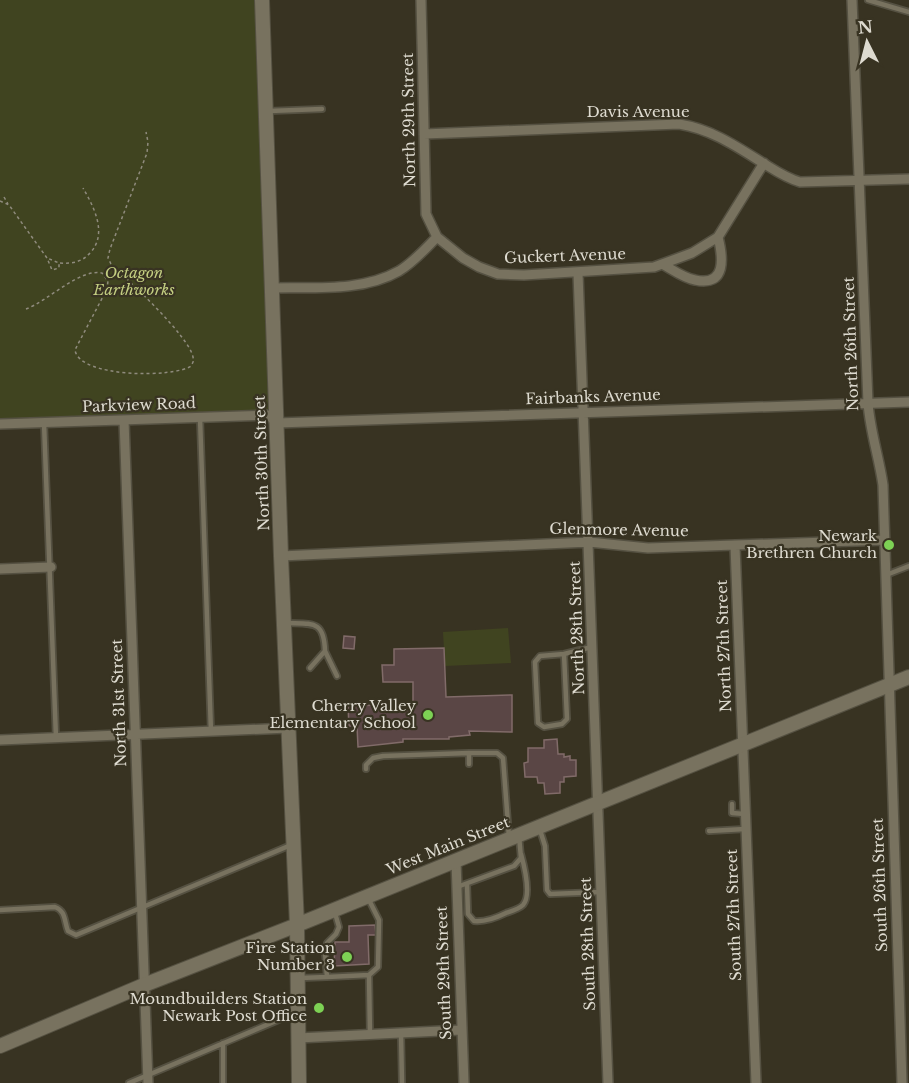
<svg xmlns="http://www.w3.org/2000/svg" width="909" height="1083" viewBox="0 0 909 1083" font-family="'Libre Baskerville',serif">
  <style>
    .green { fill: #404420 }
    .building { fill: #5a4645; stroke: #816b69; stroke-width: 1.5 }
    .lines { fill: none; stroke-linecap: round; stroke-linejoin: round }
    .lane-casing { stroke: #555142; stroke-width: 8 }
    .street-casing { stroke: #555142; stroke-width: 12 }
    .secondary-casing { stroke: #555142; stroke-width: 16 }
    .path { stroke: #8f8b7d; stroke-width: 1.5; stroke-dasharray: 3 3; stroke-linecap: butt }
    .lane { stroke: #78725f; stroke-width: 4.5 }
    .street { stroke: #78725f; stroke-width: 9 }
    .secondary { stroke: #78725f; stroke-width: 14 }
    .poi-dot { fill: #7dd154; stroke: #383322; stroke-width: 2 }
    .labels { text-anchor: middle; stroke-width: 4.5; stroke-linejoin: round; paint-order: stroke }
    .street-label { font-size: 15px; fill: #dedbd0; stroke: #383322 }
    .park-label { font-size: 15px; font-style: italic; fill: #c3ce81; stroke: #383322 }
    .poi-label { font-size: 15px; fill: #dedbd0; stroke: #383322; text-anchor: end }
  </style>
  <rect width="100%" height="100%" fill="#383322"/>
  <!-- green -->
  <path class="green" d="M0,0H261L272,410L0,421Z
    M508,628L511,663L445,666L443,632Z"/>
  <!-- building -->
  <path class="building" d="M344,636L355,637L354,649L343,648Z
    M444,648L446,697L512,695V732L469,731L470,735L449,737V739H403V742L358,747L357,726H349L348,706L413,704V682H383L382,665H394V649Z
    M557,739L558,754H564V757L570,756V760H576V776L564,777V782H560V793L545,794L544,783H538L537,777H525L524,763L528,762V748H544V740Z
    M375,925L376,935H368L369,964L334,966L335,942H349V926Z"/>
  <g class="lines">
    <!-- lane casing -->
    <g class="lane-casing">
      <path id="lane" d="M868,0L909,12
        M269,111L322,109
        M200,418L211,732
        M44,423L56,738
        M886,575L909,566
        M286,623C313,624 324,620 325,651
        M564,654L567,719L562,724L544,727L538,723L535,662L540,656L564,654L592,647
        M310,668L325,651L337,676
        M469,753H497L503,758L509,837
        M366,769V765L373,758L383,756L469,753V764
        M732,804V813L745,814
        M540,830L545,846L547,890L550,894L601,892
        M709,831L745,829
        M467,884L468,914L474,921C485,922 496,918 506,913C512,911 519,909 523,905C532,895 524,865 521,854
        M457,887L514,866L521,858L519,836
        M0,910L55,907C66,911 64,921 68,931L76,935L291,845
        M369,975L370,1035
        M327,977L369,975L378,967L379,920L368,898
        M300,978L327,977L325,953L327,943L336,934L339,927L335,913
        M401,1033L402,1083
        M223,1043V1083
        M129,1083L295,1013"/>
    </g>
    <!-- street casing -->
    <g class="street-casing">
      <path id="street" d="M421,0L426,214L437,237L463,258L479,267L498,274L524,275L654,267L692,253L718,237L764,163
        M852,0L868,403C870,431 879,457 883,485L902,1083
        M424,134L679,124C711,129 736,146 763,163C776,171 786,178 800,182L909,179
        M664,265C673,270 684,278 695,280C727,287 723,257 718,237
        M578,273L608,1083
        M272,288C314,287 362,292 399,271C414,262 425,249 437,237
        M124,420L148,1083
        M0,424L268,415L277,423L909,402
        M735,546L756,1083
        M281,556L589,542L648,548L885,540
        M0,569L51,567
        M0,740L288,728
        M456,861L464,1083
        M298,1038L461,1030"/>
    </g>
    <!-- secondary casing -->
    <g class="secondary-casing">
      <path id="secondary" d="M262,0L281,556L297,925L299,1083
        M0,1046L144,985L297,925L909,677"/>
    </g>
    <!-- path -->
    <path class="path" d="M4,197L8,204
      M0,201L9,205L47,258L52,270L59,268V263L47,258
      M60,263C72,264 82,262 90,253C108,234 94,207 83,188
      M26,309C48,301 80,268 102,273L108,281L107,289L78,344L75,350C79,378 174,378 191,366C193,362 194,362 193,357C189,336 128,280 111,264L108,258L110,249L147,153L148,142L146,132"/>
    <!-- lane -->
    <use href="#lane" class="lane"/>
    <!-- street -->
    <use href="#street" class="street"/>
    <!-- secondary -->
    <use href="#secondary" class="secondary"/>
  </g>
  <!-- markers -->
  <g class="poi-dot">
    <circle cx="889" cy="545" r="6"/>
    <circle cx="428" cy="715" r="6"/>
    <circle cx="347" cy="957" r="6"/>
    <circle cx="319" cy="1008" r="6"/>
  </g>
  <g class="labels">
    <!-- street labels -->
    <g class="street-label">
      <text x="638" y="117">Davis Avenue</text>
      <text transform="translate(409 120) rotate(-91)" y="5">North 29th Street</text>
      <text transform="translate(565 256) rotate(-2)" y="5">Guckert Avenue</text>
      <text transform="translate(851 344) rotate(-92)" y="5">North 26th Street</text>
      <text transform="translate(593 397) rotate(-2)" y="5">Fairbanks Avenue</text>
      <text transform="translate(139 405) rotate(-2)" y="5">Parkview Road</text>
      <text transform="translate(262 463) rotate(-92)" y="5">North 30th Street</text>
      <text transform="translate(619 530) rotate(1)" y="5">Glenmore Avenue</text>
      <text transform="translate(577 628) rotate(-92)" y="5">North 28th Street</text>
      <text transform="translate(724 646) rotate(-92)" y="5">North 27th Street</text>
      <text transform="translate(119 703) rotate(-92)" y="5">North 31st Street</text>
      <text transform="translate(448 846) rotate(-22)" y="5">West Main Street</text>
      <text transform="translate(880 885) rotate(-92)" y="5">South 26th Street</text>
      <text transform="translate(734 915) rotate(-92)" y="5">South 27th Street</text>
      <text transform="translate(588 944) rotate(-92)" y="5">South 28th Street</text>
      <text transform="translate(444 973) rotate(-92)" y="5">South 29th Street</text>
    </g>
    <!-- park labels -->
    <g class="park-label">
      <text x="134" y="278">Octagon<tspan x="134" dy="17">Earthworks</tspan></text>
    </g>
    <!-- poi labels -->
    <g class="poi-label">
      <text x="877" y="541">Newark<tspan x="877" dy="17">Brethren Church</tspan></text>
      <text x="416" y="711">Cherry Valley<tspan x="416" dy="17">Elementary School</tspan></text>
      <text x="335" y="953">Fire Station<tspan x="335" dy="17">Number 3</tspan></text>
      <text x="307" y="1004">Moundbuilders Station<tspan x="307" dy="17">Newark Post Office</tspan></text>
    </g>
  </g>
  <!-- north arrow -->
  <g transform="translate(867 42) rotate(354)" stroke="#383322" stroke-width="4.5" paint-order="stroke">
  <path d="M0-4.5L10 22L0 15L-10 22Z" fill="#dedbd0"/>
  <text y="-9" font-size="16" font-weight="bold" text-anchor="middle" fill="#dedbd0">N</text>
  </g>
</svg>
